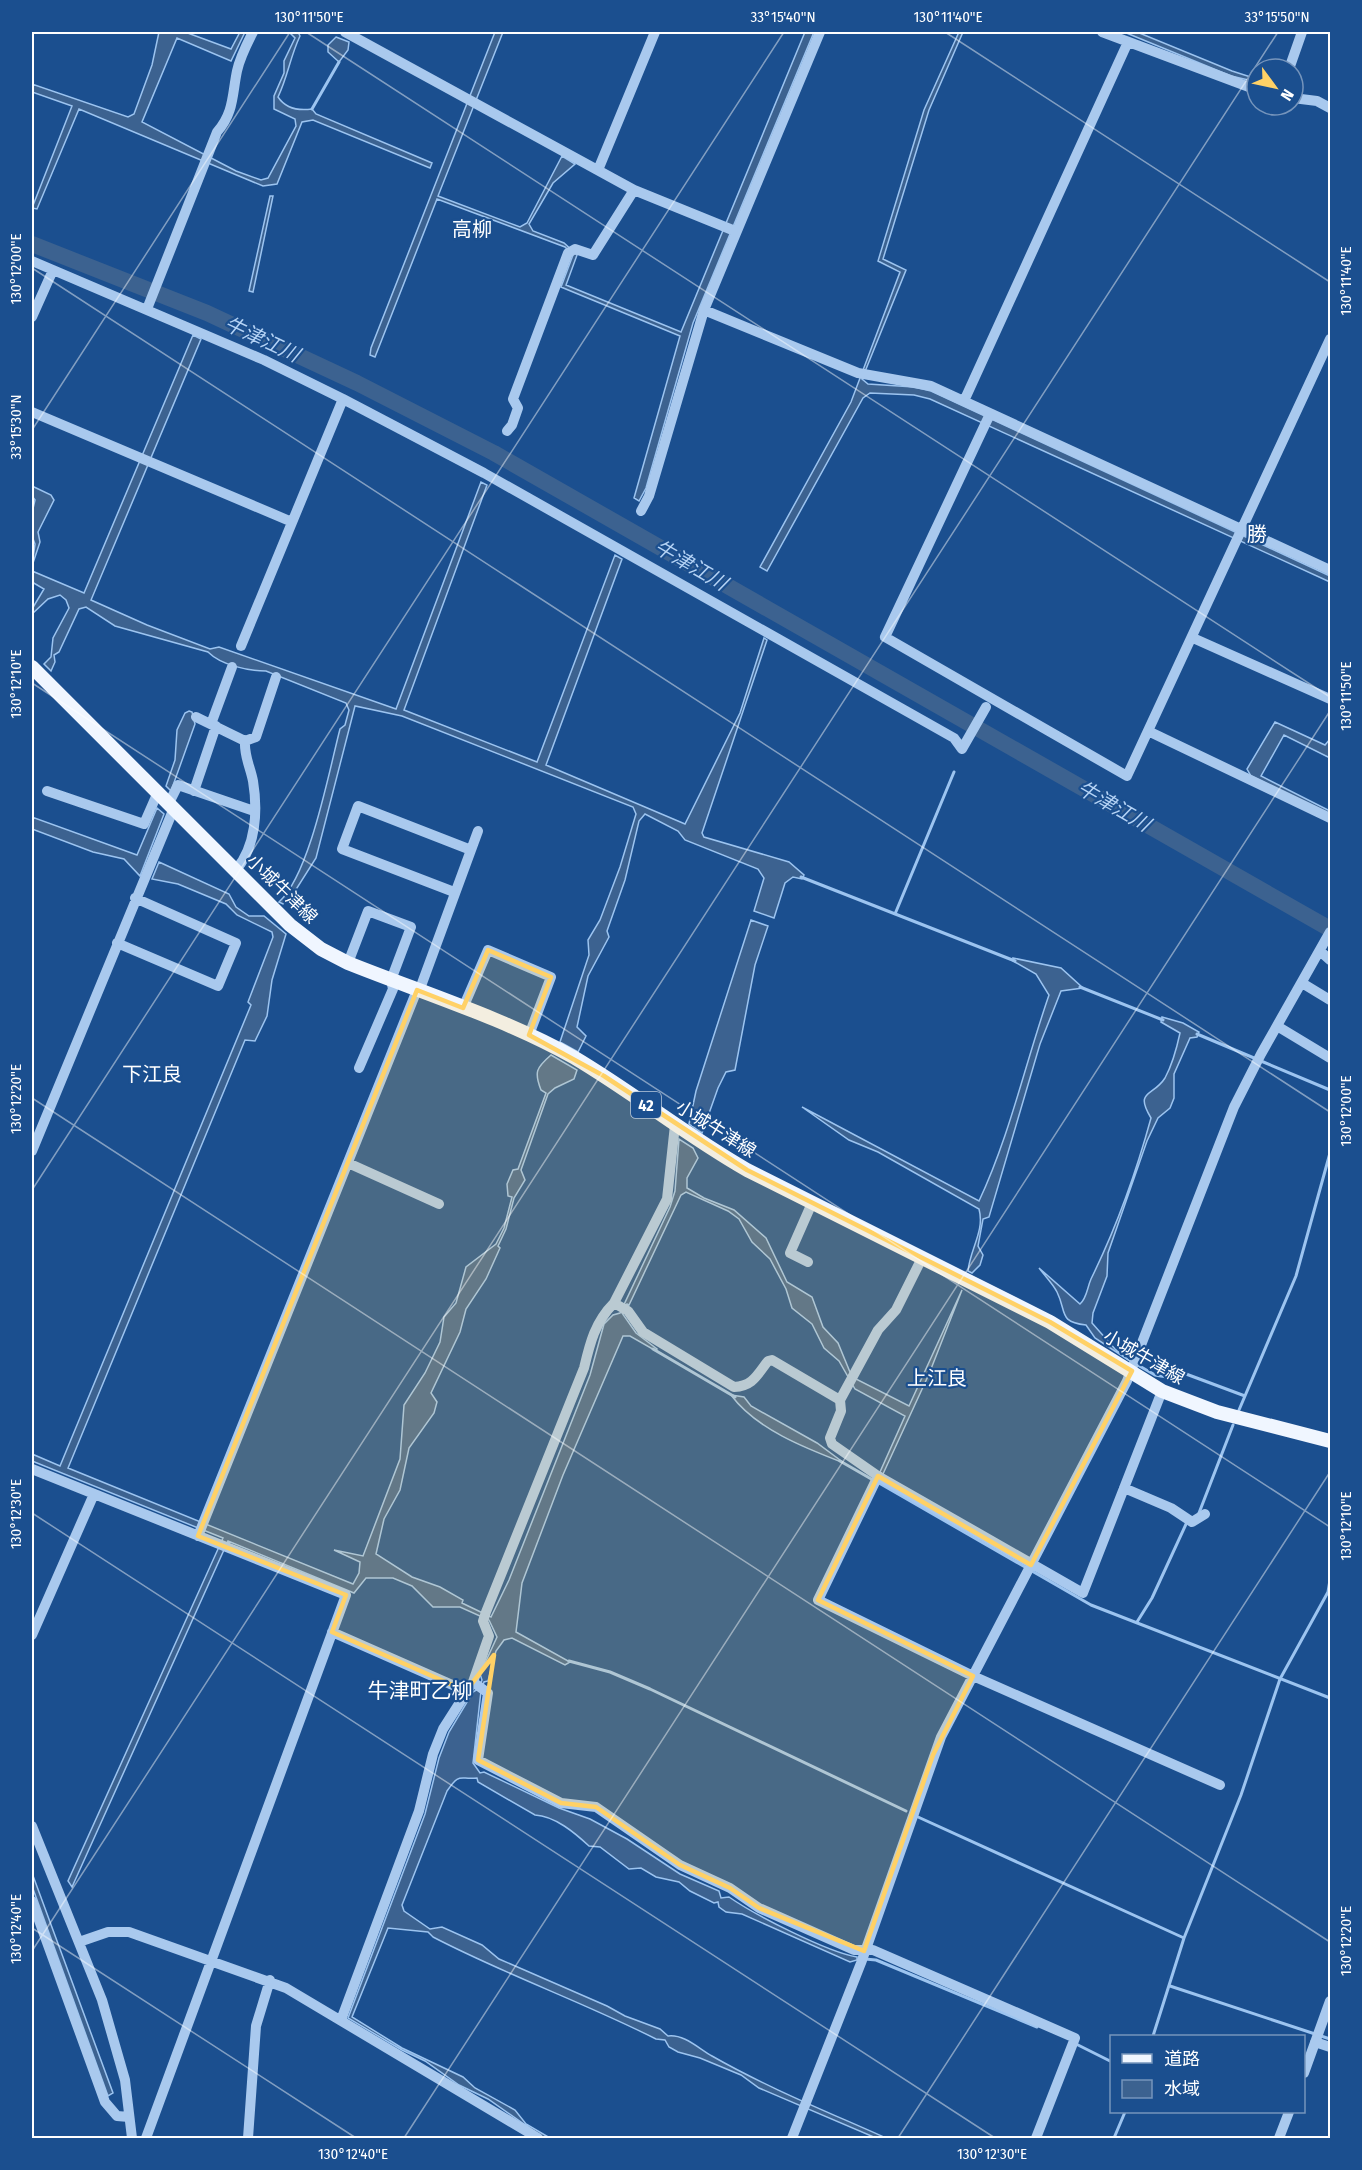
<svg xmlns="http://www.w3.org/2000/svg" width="1362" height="2170" viewBox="0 0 1362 2170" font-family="'Fira Sans Condensed','Noto Sans JP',sans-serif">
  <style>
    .water { fill: #3c6290; stroke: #9cc4f0; stroke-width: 1.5 }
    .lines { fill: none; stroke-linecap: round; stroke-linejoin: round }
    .stream { stroke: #9cc4f0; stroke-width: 3 }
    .river { stroke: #3c6290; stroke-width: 16 }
    .minor { stroke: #a9c9ee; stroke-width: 10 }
    .major { stroke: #f0f6ff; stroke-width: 14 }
    .marked { fill: #ffd166; fill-opacity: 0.2; stroke: #ffd166; stroke-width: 4.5; stroke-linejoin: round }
    .ticks { fill: none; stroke: #fff; stroke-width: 1.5; stroke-opacity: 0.45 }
    .labels { text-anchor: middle; stroke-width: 4.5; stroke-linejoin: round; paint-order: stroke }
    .shield { fill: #1b4f8f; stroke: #bbcadd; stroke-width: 1.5 }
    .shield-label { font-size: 16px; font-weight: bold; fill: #fff }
    .street-label { font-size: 18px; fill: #fff; stroke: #1b4f8f }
    .neighbourhood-label { font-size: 20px; fill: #fff; stroke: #1b4f8f }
    .water-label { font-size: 20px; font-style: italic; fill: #b5d3f5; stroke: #1b4f8f }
    .quarter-label { font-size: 21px; fill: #fff; stroke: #1b4f8f }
    .neatline { fill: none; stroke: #fff; stroke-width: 2 }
    .ticks-label { font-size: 15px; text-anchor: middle; fill: #fff }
  </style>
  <rect width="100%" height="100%" fill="#1b4f8f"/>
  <!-- water -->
  <path class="water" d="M159,32H185L231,49L240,32H245L231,61L177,38L142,122L236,171L261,180L268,178L296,126L295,119L274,109V96L284,73V61L295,38L289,32H298L300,36C290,57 288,76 278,97C286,109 298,111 312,109L316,114L432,163L430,168L313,120L302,122L277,184L263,186L79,109L37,209L32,208L72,106L32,92V84L128,117L134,114L152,65Z
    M495,32H503L438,196L520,227L527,223L562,156L575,164L553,183L529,224L533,231L564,243L577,255L566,285L681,332L805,32H814L693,323L646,488L639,501L634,498L680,336L561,287L573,255L565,247L437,199L375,357L370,355L371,348Z
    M959,32H963L929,110L883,259L906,270L862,379L868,384L914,387L931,391L1330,576V582L930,399L914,395L870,393L863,398L767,571L760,567L851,402L900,272L878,261L924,110Z
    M1124,32H1137L1232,71L1257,79V82L1231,76Z
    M336,37L349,42L348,50L339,62L328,52V45Z
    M270,196H273L253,292L249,291Z
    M193,335L201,339L91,600L147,625L210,649L219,647L396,709L481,482L487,485L404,710L537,762L615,555L622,559L546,765L685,824L740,713L764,638L767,640L702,833L704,837L789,862L804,875L802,879L793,877L785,883L774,918L754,911L764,878L758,869L685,840L678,831L645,814L639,821L625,880L607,931L609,937L588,976L577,1027L586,1036L578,1052L560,1042L589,955L588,940L600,920L620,867L636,814L633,807L402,716L355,706L316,858L290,899L283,904L279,902C310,874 329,771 340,729L345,725L349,710L346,703L266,671C248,671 221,665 208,652L115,626L86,607L79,609L59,652L54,655L55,662L51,671L44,664L51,657L53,638L69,608L66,600L60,595L48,599L32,614V609L44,589L32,582V571L84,593Z
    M32,486L51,495L54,500L38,532L40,542L32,566L35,544L32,536V513L35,500L32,496Z
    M189,711L192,712L195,724L171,791L166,786L175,760L177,730L185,713Z
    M1275,722L1325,745L1330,739V758L1284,735L1261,776L1330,811V815L1251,776L1247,769Z
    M157,808L164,814L140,876L124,859L93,852L32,829V817L137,855Z
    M159,862L229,894L236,907L249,916H264L286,934L272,980L267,1016L255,1041L245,1040L68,1468L353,1584L359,1573L360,1562L334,1550L363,1556L400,1459L404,1405L425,1373L440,1342L444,1317L456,1303L466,1267L496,1244L504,1228L512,1197L508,1196L507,1184L513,1170L518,1169L546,1093L541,1090C534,1072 536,1068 551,1055L577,1070L574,1079L555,1088L548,1094L521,1170L525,1180L514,1198L506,1229L498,1246L500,1248L486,1279L466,1309L460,1332L431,1393L437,1402L434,1413L409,1448L400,1490L384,1519L376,1554L412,1577L440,1587L463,1600L462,1603L491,1617L509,1580L590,1375L604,1324L613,1315L620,1313L670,1207L675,1191L679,1139L693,1148L698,1158L687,1178V1188L704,1198L734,1210L766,1238L787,1282L812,1297L823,1327L838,1343L852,1377L909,1406L962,1290L929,1374L883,1474L880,1472L905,1416L855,1389L839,1361L824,1348L812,1324L792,1308L786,1289L770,1259L752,1242L739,1219L728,1211L686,1192L681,1195L629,1305L627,1304L622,1313L636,1333L657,1349L656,1351L630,1336H623L563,1475L522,1583L516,1632L570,1662L565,1665L512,1638L504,1640L496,1651L488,1681L484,1682L481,1691L473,1763L480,1773L484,1772L559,1808L590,1819L627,1839L680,1874L719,1891L721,1898L729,1897C755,1915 827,1952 857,1957V1960L850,1962L742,1914L726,1912L719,1907L718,1902L714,1903L690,1891L679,1882L656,1877L641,1868L629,1869L600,1847L589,1846C575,1833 555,1816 535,1815L478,1782L477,1778C459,1780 460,1772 447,1791L402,1905L404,1911L430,1929L442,1927L482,1945L499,1959L607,2006L625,2016L660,2029L668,2036C684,2034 698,2048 712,2056C768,2088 828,2112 886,2138H876L759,2088L741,2075L700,2058L678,2052L669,2047L665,2040L656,2039C583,2002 506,1975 433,1937L428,1932L388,1928L352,2017L402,2048L463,2077L475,2088L515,2110L526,2124L550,2138H544L488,2099L459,2085L425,2061L402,2050L348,2018L425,1814L439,1758L449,1732L473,1692L478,1689L482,1680L480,1674L497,1637L489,1620L460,1607H433L412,1586L393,1578H366L354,1593L228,1541L72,1887L68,1881L223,1538L32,1461V1454L60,1466L251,1005L248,1002L273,937L272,932L237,915L226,904L178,884L152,879Z
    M751,920L768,926L755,965L735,1070L726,1072L718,1088L702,1133L689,1124L696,1091Z
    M1013,958L1061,968L1083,988L1061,991L1040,1044L989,1217L983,1219L978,1246L983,1255L980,1265L972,1273L968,1271C970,1249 985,1231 979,1209L878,1152L849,1140L802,1107L979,1201C1010,1135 1025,1064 1049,995L1036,974L1013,961Z
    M1162,1017L1183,1023L1199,1032L1197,1037L1190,1038L1174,1074V1098L1170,1108L1158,1118L1147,1141L1108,1253L1107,1276L1093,1313L1092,1323L1115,1349L1130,1361L1095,1338L1086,1325C1058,1322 1067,1312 1057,1292C1053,1284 1045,1276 1039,1268L1080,1304C1087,1298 1087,1288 1091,1279C1116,1228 1136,1173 1151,1118C1134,1090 1153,1097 1165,1078C1172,1065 1177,1047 1180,1033L1161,1022Z
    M731,1395L744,1397L751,1406L817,1443L844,1463C805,1448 756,1429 731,1395Z
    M32,1873L113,2093L108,2096L32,1886Z"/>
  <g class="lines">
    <!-- stream -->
    <path class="stream" d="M312,109L339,62
      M801,877L1015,961
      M895,914L954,772
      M1080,987L1163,1020
      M1197,1034L1254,1058
      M1261,1061L1330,1090
      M653,1349L735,1397
      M1136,1364L1155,1375L1173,1378L1178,1371L1245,1396
      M1239,1410L1296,1276L1330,1153
      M840,1461L873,1480
      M879,1483L1091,1605L1330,1698
      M1199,1513L1233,1425
      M1137,1622L1152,1598L1187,1522
      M569,1661L610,1672L650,1689L906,1811
      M918,1817L1184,1938
      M865,1959L876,1960L1037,2027
      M1170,1986L1315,2034
      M1153,2036L1184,1938L1241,1795L1280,1679L1328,1592L1330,1580
      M1321,2036L1330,2039
      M1076,2044L1112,2062
      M1114,2138L1125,2112"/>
    <!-- river -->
    <path class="river" d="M32,244L207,313L357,383L494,453L1330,929"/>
    <!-- minor -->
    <path class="minor" d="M345,32L634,190L735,231
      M1102,32L1257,90
      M1289,69L1302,32
      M1293,98L1317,101L1330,108
      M598,170L655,32
      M32,261L264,360L343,399L484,473L954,738L962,749L986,707
      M147,309L217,132C234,113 232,95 237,71C240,57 247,44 253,32
      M704,310L858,373L931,386L1330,570
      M32,317L53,270
      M964,401L1128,42
      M32,412L292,522
      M990,414L885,637L1127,776L1330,339
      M507,431L512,425L518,408L513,399L568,253L575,249L593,255L634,190
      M641,511L649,496L704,310L820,32
      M1193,638L1330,699
      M241,646L343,399
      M196,717L245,741
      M211,724L232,667
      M1148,731L1330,818
      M47,791L144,824L158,792
      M194,791L216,726
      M169,803L178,785L254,811
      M236,870C256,846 258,811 253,781C250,766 244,756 245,741L256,737L276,677
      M454,892L342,849L358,806L471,850
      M117,943L218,986L236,943L135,898
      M1320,951L1330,960
      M348,963L368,911L411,927L391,980L393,989L359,1068
      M1302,983L1330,1000
      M463,1008L488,950L551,977L529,1035
      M1277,1026L1330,1058
      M675,1125L667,1199L614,1303L628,1311L643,1332L734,1387C753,1386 757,1375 768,1361L772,1360L840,1400
      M32,1151L174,808
      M348,1163L439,1204
      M922,1258L896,1310L878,1330L840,1400L841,1411L830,1438L832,1444L878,1476L1083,1593L1162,1391
      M808,1262L790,1253L812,1203
      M32,1469L346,1595L146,2138
      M878,1476L818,1600L973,1676L1220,1785
      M1124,1488L1171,1508L1192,1522L1205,1514
      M198,1536L417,990L421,986L478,831
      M332,1632L466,1691
      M32,1635L94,1494
      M473,1682L489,1636L483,1621L486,1612L584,1368C590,1343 595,1322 614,1303
      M32,1826L102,2000L125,2080L132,2138
      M32,1901L105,2102L117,2116L129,2117
      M79,1942L108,1932H129L286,1988L538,2138
      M341,2020L419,1811L433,1754L443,1729L473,1682L488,1693L478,1760L561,1803L596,1807L680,1865L730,1888L759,1908L854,1950H873L1075,2038L1036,2138
      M1315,2042L1330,2047
      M1304,2073L1330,2001
      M248,2138L256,2026L270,1980
      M792,2138L861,1963L941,1737L1127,1381L1234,1107L1261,1054L1330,932
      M1279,2138L1289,2112"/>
    <!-- major -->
    <path class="major" d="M32,667L290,925L321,949L348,963C423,993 504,1018 575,1058C634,1093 687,1136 747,1170L1050,1322L1162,1391L1217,1412L1330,1441"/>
  </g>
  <!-- marked area -->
  <path class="marked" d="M488,950L551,977L529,1035L604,1076L747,1170L1050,1322L1132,1371L1031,1565L878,1476L818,1600L973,1676L933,1755L864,1951L759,1908L730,1888L680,1865L596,1807L561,1803L478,1760L494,1655L466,1691L332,1632L346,1595L198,1536L417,990L463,1008Z"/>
  <!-- ticks -->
  <path class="ticks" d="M306,32L1330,697M945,32L1330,282M32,268L1330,1112M32,430L290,32M32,683L1330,1527M32,1098L1330,1942M32,1190L784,32M32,1513L995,2138M32,1928L356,2138M32,1951L1278,32M404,2138L1330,711M898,2138L1330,1472"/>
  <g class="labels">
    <!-- shield labels -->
    <rect class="shield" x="631" y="1092" width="30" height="26" rx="4.5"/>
    <g class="shield-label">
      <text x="646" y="1111">42</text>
    </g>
    <!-- street labels -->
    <g class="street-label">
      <text transform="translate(282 889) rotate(44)" y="6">小城牛津線</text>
      <text transform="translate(716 1129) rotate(32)" y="6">小城牛津線</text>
      <text transform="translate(1144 1357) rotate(30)" y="6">小城牛津線</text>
    </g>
    <!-- neighbourhood labels -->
    <g class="neighbourhood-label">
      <text x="472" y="236">高柳</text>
      <text x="1257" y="541">勝</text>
      <text x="152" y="1081">下江良</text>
      <text x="937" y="1385">上江良</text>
    </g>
    <!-- water labels -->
    <g class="water-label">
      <text transform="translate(262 339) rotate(25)" y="7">牛津江川</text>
      <text transform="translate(691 565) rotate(30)" y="7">牛津江川</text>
      <text transform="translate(1114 806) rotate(30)" y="7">牛津江川</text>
    </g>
    <!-- quarter labels -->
    <g class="quarter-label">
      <text x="420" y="1698">牛津町乙柳</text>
    </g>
  </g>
  <!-- border -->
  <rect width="1362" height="2170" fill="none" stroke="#1b4f8f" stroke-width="66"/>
  <!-- legend -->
  <rect x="1110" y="2035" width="195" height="78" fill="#1b4f8f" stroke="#7695bc" stroke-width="1.5"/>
  <rect x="1122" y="2054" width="30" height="9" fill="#f0f6ff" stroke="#7695bc" stroke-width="1.5"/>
  <text x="1164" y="2065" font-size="18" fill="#ffffff">道路</text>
  <rect x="1122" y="2080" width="30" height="18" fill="#3c6290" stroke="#7695bc" stroke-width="1.5"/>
  <text x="1164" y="2095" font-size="18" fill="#ffffff">水域</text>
  <!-- north arrow -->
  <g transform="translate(1275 87) rotate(123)"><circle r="28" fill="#1b4f8f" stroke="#7695bc" stroke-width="1.5"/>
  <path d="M0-4.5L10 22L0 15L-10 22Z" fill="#ffd166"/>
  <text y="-9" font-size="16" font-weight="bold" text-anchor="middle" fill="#ffffff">N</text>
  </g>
  <rect x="33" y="33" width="1296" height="2104" class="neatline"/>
  <g class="ticks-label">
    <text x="309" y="22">130°11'50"E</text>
    <text x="783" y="22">33°15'40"N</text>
    <text x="948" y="22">130°11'40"E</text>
    <text x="1277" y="22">33°15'50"N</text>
    <text transform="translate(16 269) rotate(-90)" y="5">130°12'00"E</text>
    <text transform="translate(1346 281) rotate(-90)" y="5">130°11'40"E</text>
    <text transform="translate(16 427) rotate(-90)" y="5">33°15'30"N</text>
    <text transform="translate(16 684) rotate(-90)" y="5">130°12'10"E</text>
    <text transform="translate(1346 696) rotate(-90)" y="5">130°11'50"E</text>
    <text transform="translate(16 1099) rotate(-90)" y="5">130°12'20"E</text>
    <text transform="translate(1346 1111) rotate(-90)" y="5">130°12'00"E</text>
    <text transform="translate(16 1514) rotate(-90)" y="5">130°12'30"E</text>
    <text transform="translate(1346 1526) rotate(-90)" y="5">130°12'10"E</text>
    <text transform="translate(16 1929) rotate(-90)" y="5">130°12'40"E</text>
    <text transform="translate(1346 1941) rotate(-90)" y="5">130°12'20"E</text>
    <text x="353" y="2159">130°12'40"E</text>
    <text x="992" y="2159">130°12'30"E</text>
  </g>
</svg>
